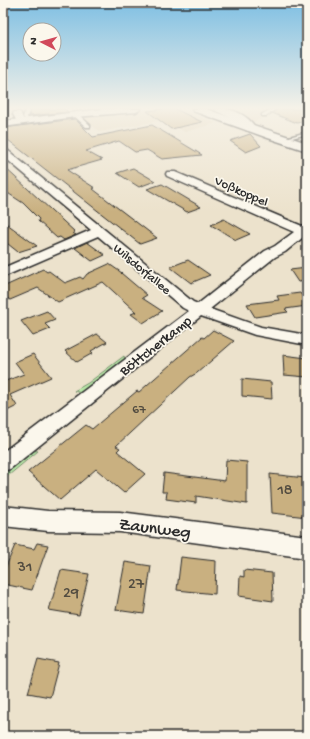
<svg xmlns="http://www.w3.org/2000/svg" width="310" height="739" viewBox="0 0 310 739" font-family="'Gochi Hand',sans-serif">
  <style>
    .built { fill: #e2d3b5 }
    .green { fill: #baeaa9; stroke: #728a6a }
    .building { fill: #c9b080; stroke: #2b2b2b }
    .lines { fill: none; stroke-linecap: round; stroke-linejoin: round }
    .service-casing { stroke: #2b2b2b; stroke-width: 3 }
    .minor-casing { stroke: #2b2b2b; stroke-width: 3 }
    .secondary-casing { stroke: #2b2b2b; stroke-width: 3 }
    .primary-casing { stroke: #2b2b2b; stroke-width: 3 }
    .service { fill: #fbf7ec; fill-rule: evenodd }
    .minor { fill: #fbf7ec; fill-rule: evenodd }
    .secondary { fill: #fbf7ec; fill-rule: evenodd }
    .primary { fill: #fbf7ec; fill-rule: evenodd }
    .labels { text-anchor: middle; stroke-width: 3.5; stroke-linejoin: round; paint-order: stroke }
    .far-street-label { font-size: 13px; fill: #2b2b2b; stroke: #fbf7ec }
    .number-label { font-size: 13px; fill: #524c40 }
    .street-label { font-size: 15px; fill: #2b2b2b; stroke: #fbf7ec }
    .near-number-label { font-size: 16px; fill: #524c40 }
    .near-street-label { font-size: 18px; fill: #2b2b2b; stroke: #fbf7ec }
  </style>
  <rect width="100%" height="100%" fill="#ece2cc"/>
  <filter id="ink" filterUnits="userSpaceOnUse"><feTurbulence type="fractalNoise" baseFrequency=".025" numOctaves="2"/><feDisplacementMap in="SourceGraphic" scale="8" xChannelSelector="R" yChannelSelector="G"/><feConvolveMatrix kernelMatrix="1 2 1 2 8 2 1 2 1" color-interpolation-filters="sRGB"/></filter>
  <g filter="url(#ink)">
    <!-- built -->
    <path class="built" d="M156,109H182L216,123L185,132L163,120L100,132L83,118Z
      M225,109H281L254,122Z"/>
    <!-- green -->
    <path class="green" d="M124,356L125,361L81,393L74,391L88,383Z
      M29,450L38,451L3,480V471Z"/>
    <!-- building -->
    <path class="building" d="M31,109H65L68,112L29,116Z
      M163,109H175L202,122L171,129L147,111Z
      M277,109H307V120L297,123L272,113Z
      M75,119L93,137L152,125L202,155L162,159L147,150L135,152L119,141L86,151L102,160L67,170L95,188L93,189L157,238L140,244L3,136V128Z
      M250,134L261,146L246,152L230,141Z
      M3,166L75,232L73,233L76,235L64,240L60,237L57,238L38,221L39,219L23,203L3,190Z
      M133,168L155,181L139,187L117,173Z
      M162,184L179,194L201,207L187,212L147,189Z
      M224,219L250,234L236,240L211,225Z
      M3,221L37,246L18,252L3,240Z
      M87,242L105,255L92,261L75,248Z
      M188,260L210,275L191,283L170,267Z
      M109,264L122,273H121L147,295L142,298L162,311L143,323L131,314L136,312L103,282L58,302L38,288L10,300L3,294V287L43,269L47,272L49,271L65,283L80,277L83,279L87,274Z
      M307,268V281L298,282L290,270Z
      M300,293L307,303V306L285,309L288,312L255,317L247,304L279,300L277,296Z
      M47,311L55,320L45,324L50,329L33,336L21,321Z
      M213,330L234,341L197,373L190,377L116,446L120,448L117,451L145,474L124,493L96,469L60,500L28,472L86,425L92,429L137,391L139,392L202,337L204,338Z
      M97,334L107,342L91,351L93,353L77,362L65,351Z
      M33,354L51,377L10,395L17,406L3,413V382L24,374L15,362Z
      M283,355L307,358V377L284,375Z
      M242,379L271,382L272,399L242,396Z
      M226,460L247,462V504L196,496V503L166,499L167,492H162L164,473L225,481Z
      M270,474L305,478L307,517L272,513Z
      M37,543L48,545L32,590L3,584V574L15,545L34,549Z
      M181,557L216,561L215,594L177,590Z
      M125,562L151,566L144,614L116,610Z
      M61,570L89,574L79,615L49,610Z
      M244,570L272,573L273,601L239,596L240,576L244,577Z
      M38,659L59,663L50,697L28,693Z"/>
    <g class="lines">
      <!-- service casing -->
      <g class="service-casing">
        <path id="service" d="M26,109H30L27,117L30,121L28,122L23,117Z
          M272,109H276L266,116H262V114Z
          M73,113H77L90,125V127H86L73,115Z
          M307,132V134L284,140L282,139Z"/>
      </g>
      <!-- minor casing -->
      <g class="minor-casing">
        <path id="minor" d="M14,112H20L25,122L24,124H18L13,114Z
          M3,148L6,149L193,302L198,304L265,251L275,246L294,232L167,176L166,174L167,172H175L302,226L307,224V234L285,252L275,257L210,309L261,327L307,335V345L255,335L201,316L10,469L3,471V452L189,311L183,308L98,236L3,277V268L91,230L3,156Z
          M3,506L48,511L120,512L307,536V558L120,532L48,531L3,526Z"/>
      </g>
      <!-- secondary casing -->
      <g class="secondary-casing">
        <path id="secondary" d="M215,109C231,107 247,114 256,128L250,131L246,130L237,121L216,111Z"/>
      </g>
      <!-- primary casing -->
      <g class="primary-casing">
        <path id="primary" d="M102,109H141L136,112L75,117L3,127V121Z
          M192,109H206L307,143V151L268,138L193,111Z"/>
      </g>
      <!-- service -->
      <use href="#service" class="service"/>
      <!-- minor -->
      <use href="#minor" class="minor"/>
      <!-- secondary -->
      <use href="#secondary" class="secondary"/>
      <!-- primary -->
      <use href="#primary" class="primary"/>
    </g>
  </g>
  <!-- sky -->
  <linearGradient id="sky" x2="0" y2="1"><stop stop-color="#7ebfe3"/><stop offset="0.51" stop-color="#f6f2e8"/><stop offset="1" stop-color="#f6f2e8" stop-opacity="0"/></linearGradient>
  <rect width="310" height="212" fill="url(#sky)"/>
  <g class="labels">
    <!-- far-street labels -->
    <g class="far-street-label">
      <text transform="translate(242 190) rotate(24)" y="5">Voßkoppel</text>
      <text transform="translate(143 268) rotate(40)" y="5">Wilsdorfallee</text>
    </g>
    <!-- number labels -->
    <g class="number-label">
      <text x="139" y="413">67</text>
    </g>
    <!-- street labels -->
    <g class="street-label">
      <text transform="translate(155 345) rotate(-38)" y="5">Böttcherkamp</text>
    </g>
    <!-- near-number labels -->
    <g class="near-number-label">
      <text x="285" y="494">18</text>
      <text x="25" y="571">31</text>
      <text x="136" y="588">27</text>
      <text x="71" y="597">29</text>
    </g>
    <!-- near-street labels -->
    <g class="near-street-label">
      <text transform="translate(155 527) rotate(7)" y="6">Zaunweg</text>
    </g>
  </g>
  <!-- margin -->
  <rect width="310" height="739" fill="none" stroke="#fbf7ec" stroke-width="16"/>
  <rect x="8" y="8" width="294" height="723" fill="none" stroke="#2b2b2b" stroke-width="1.5" filter="url(#ink)"/>
  <!-- north arrow -->
  <g transform="translate(42 42) rotate(276)"><circle r="19" fill="#fbf7ec" stroke="#a8a59f"/>
  <path d="M0-3L7 15L0 10L-7 15Z" fill="#d1495b"/>
  <text y="-6" font-size="11" font-weight="bold" text-anchor="middle" fill="#2b2b2b">N</text>
  </g>
</svg>
